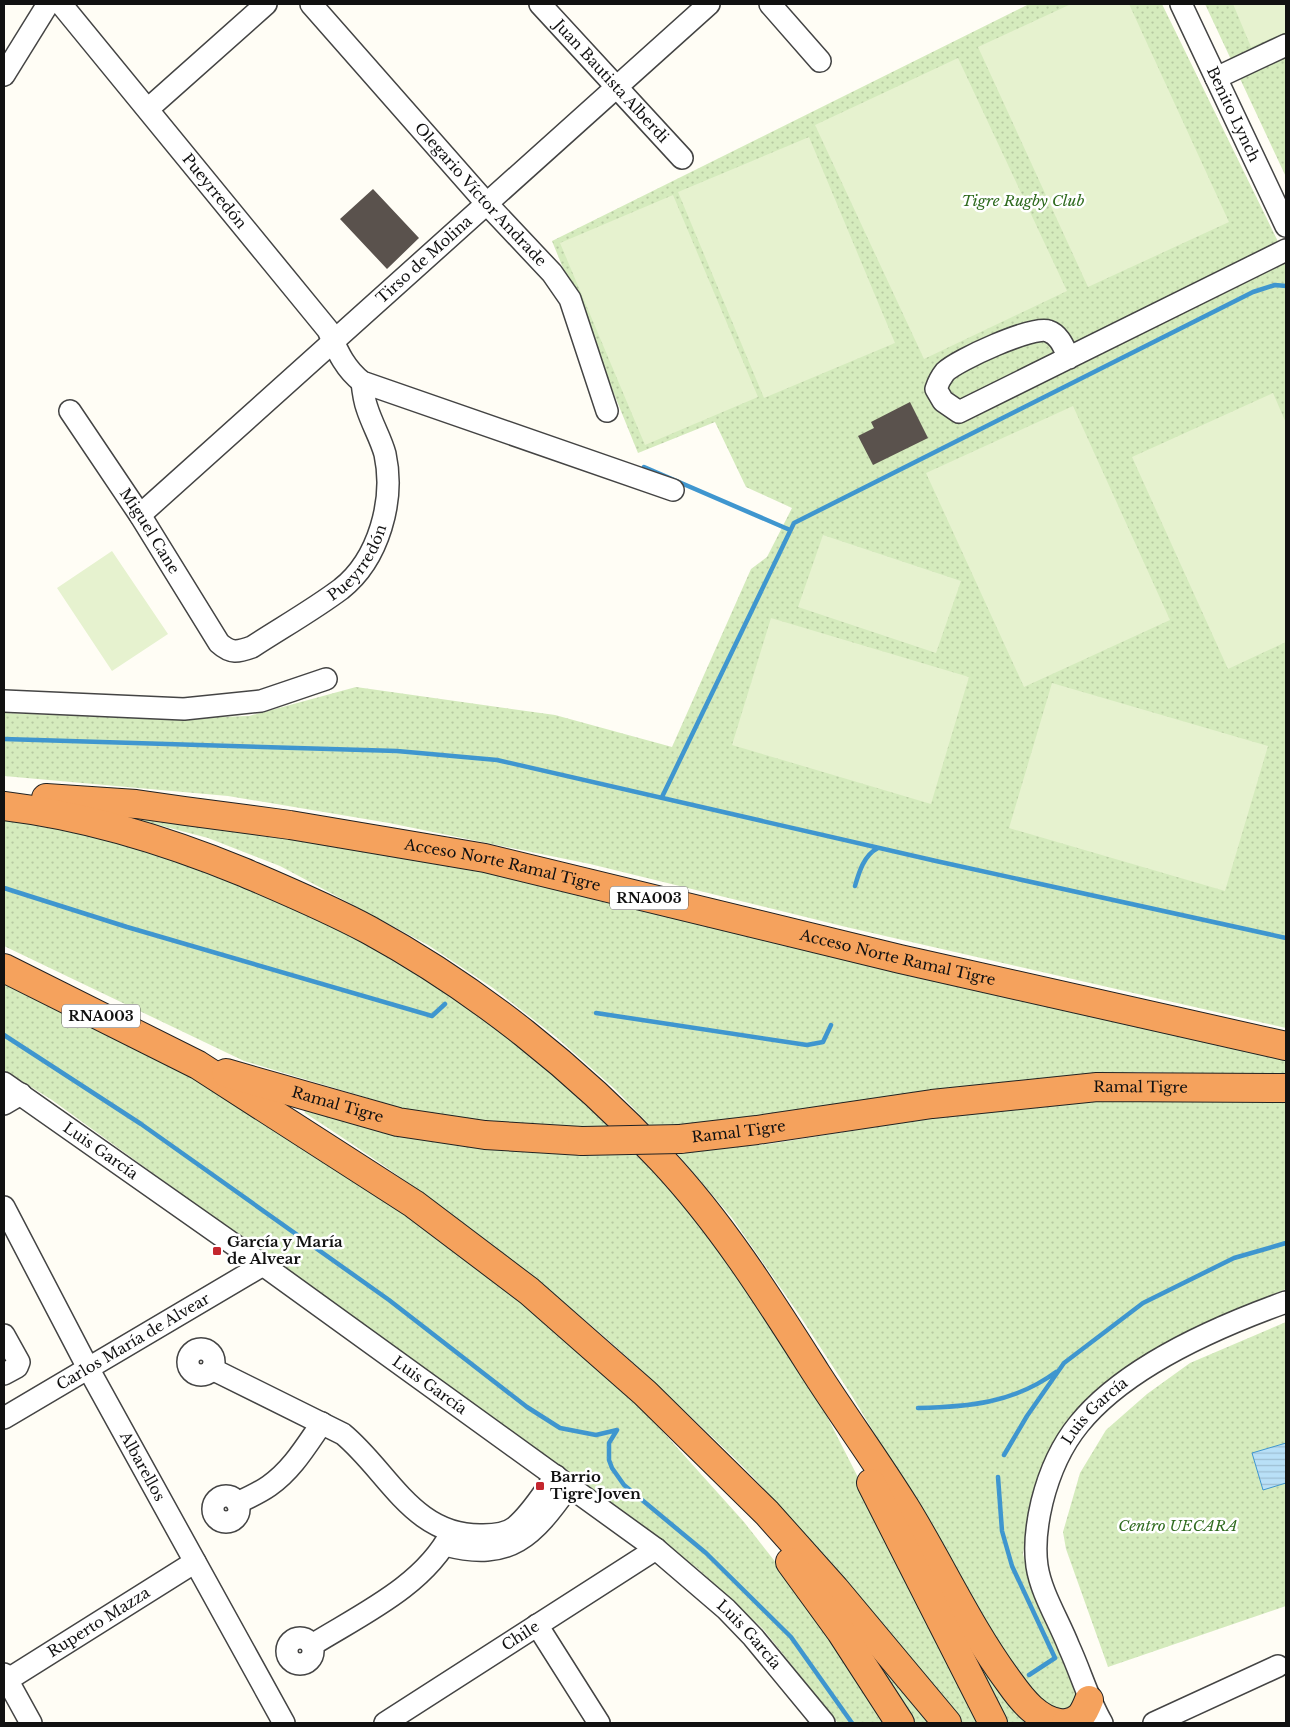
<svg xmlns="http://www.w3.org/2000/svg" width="1290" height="1727" viewBox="0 0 1290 1727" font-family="'Libre Baskerville',serif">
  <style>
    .green { fill: url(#green-dots) }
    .pitch { fill: #e6f2cf }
    .water { fill: url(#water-rules); stroke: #3f96cf }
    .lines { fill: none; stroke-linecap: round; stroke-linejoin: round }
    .stream { stroke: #3f96cf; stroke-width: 4.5 }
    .building { fill: #5a524d }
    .minor-casing { stroke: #444; stroke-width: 24 }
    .highway-casing { stroke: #222; stroke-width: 30 }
    .minor { stroke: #fff; stroke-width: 21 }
    .highway { stroke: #f5a25d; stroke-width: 28 }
    .highway-bridge-casing { stroke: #222; stroke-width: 30; stroke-linecap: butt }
    .highway-bridge { stroke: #f5a25d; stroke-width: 28 }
    .poi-dot { fill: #c4262e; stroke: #fff; stroke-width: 2 }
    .labels { text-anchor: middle; stroke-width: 5; stroke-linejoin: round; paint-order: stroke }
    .shield { fill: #fff; stroke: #585858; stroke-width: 1 }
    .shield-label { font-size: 14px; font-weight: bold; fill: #111 }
    .street-label { font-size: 15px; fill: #111; stroke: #fff }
    .park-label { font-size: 15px; font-style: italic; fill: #2f6b1f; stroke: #fff }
    .poi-label { font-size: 15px; font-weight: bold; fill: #111; stroke: #fff; text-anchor: start }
  </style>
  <defs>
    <pattern id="green-dots" width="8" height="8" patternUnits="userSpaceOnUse" patternTransform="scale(1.25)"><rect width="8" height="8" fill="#d5ebbd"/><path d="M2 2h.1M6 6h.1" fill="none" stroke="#b6c8a1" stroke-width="1.8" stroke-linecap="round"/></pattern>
    <pattern id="water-rules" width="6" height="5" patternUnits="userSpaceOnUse" patternTransform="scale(1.25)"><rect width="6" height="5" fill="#b9e0f7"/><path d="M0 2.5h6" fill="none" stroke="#9ebfd3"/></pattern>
  </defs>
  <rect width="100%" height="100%" fill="#fffdf5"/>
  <!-- green -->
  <path class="green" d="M1029,4H1162L1286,258V1028L846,927L590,864L389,823L228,796L4,776V713L159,719L249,716L356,687L555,715L672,747L751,569L767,557L792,508L746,487L715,422L638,453L552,241Z
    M1205,4H1286V177Z
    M133,815L203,823L561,884L1286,1054V1076L1137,1072L1011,1083L693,1150L769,1144L920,1120L1101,1100L1286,1102V1289L1224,1315L1155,1352L1101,1390L1030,1512L1023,1554L1028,1572L1079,1689L1071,1719L1024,1689L902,1479L852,1396L798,1313L732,1218L680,1157L616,1090L556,1037L493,988L428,945L280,866L208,838L132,818Z
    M4,816L47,822L192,861L345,928L443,985L580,1090L682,1196L809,1381L983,1723H956C890,1640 825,1554 752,1476C733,1456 711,1436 691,1417C573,1302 443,1202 305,1113L303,1107L449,1143L528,1151H589L486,1122L408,1110L244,1061L4,946Z
    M4,982L113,1034L211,1088L434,1233L598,1365L655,1423L744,1522L821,1620L892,1723H838L763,1629L697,1568L52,1100L4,1070Z
    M1286,1322V1606L1108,1667L1066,1549L1063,1532L1080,1473L1106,1430L1147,1394L1190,1363Z
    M847,1620L938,1723H909Z
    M966,1628L1045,1723H1003L970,1661Z"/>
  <!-- pitch -->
  <path class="pitch" d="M1071,4H1129L1229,222L1088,287L978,47Z
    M1233,4H1286V32L1251,47Z
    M958,58L1067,291L924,359L815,125Z
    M809,137L895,343L764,398L678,192Z
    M673,195L758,397L645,445L560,243Z
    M1273,393L1286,423V642L1228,669L1132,457Z
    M1073,406L1170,620L1024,687L926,473Z
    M823,535L961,581L936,653L798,607Z
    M112,551L168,634L112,671L57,588Z
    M771,618L969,677L931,804L732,745Z
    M1052,683L1268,746L1225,891L1009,828Z"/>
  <!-- water -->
  <path class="water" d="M1286,1443V1483L1263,1490L1252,1453Z"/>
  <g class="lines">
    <!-- stream -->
    <path class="stream" d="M644,467L790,530
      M4,739L397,751L497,760L936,861L1286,938
      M662,797L794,523L1253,292L1275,285L1286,286
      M855,886C859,872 864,855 878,848
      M4,888L127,927L432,1016L445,1004
      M596,1013L807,1045L823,1042L831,1025
      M4,1035L141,1124L389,1300L527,1407L560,1428L596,1435L617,1430
      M918,1408C968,1407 1014,1403 1056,1372
      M617,1430L609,1443V1460L612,1468L624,1485L706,1553L791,1637L852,1723
      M1004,1455L1027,1416L1064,1363L1143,1303L1234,1258L1286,1243
      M998,1477L1002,1531L1012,1566L1055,1658L1029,1675"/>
  </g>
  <!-- building -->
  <path class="building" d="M373,189L419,238L387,269L340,219Z
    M910,402L928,438L873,465L858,436L874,428L871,422Z"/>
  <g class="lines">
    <!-- minor casing -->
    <g class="minor-casing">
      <g id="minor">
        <path id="s1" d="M61,4L328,330C337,350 344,368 362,382L673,490"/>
        <path id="s2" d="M311,4L487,204L552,273L570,299L607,411"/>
        <path id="s3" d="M540,4L682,158"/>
        <path d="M770,4L820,61"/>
        <path id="s4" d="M1181,4L1286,226"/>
        <path d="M4,75L48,4"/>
        <path d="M1216,78L1286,45"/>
        <path d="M148,109L266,4"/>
        <path d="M1069,358C1064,348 1060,335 1048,331C1034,325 957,360 945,372C941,377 938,383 936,389L943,401L959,412L1286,250"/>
        <path id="s5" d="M70,411L140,515L219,643C231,654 238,652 252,647C281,628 313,610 341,589C379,559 395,500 385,454C381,439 372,424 367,408C364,400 363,391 362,382"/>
        <path id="s6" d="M140,515L709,4"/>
        <path d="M4,701L184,709L261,701L326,679"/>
        <path id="s7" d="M4,1083L263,1265L656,1549L726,1609L753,1637L824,1723"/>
        <path d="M4,1104L21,1094"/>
        <path id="s8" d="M4,1207L88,1368L284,1723"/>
        <path d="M4,1335L19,1362L17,1367L4,1374"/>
        <circle cx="201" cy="1362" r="13"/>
        <path d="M212,1369L343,1434C389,1472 413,1537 483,1535C494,1535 507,1534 515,1527C532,1513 543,1493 556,1476"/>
        <path id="s9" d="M4,1418L263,1265"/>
        <circle cx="226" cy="1509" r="13"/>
        <path d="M237,1503C248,1498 259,1493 269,1486C292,1470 306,1446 322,1423"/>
        <path d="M445,1545C511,1562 533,1536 569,1486"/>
        <path d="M537,1625L599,1723"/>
        <circle cx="300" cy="1651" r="13"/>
        <path d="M312,1645C360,1615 424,1586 451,1533"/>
        <path d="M4,1674L31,1723"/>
        <path id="s10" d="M4,1682L195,1562"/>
        <path id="s11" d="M385,1723L656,1549"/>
        <path id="s12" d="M1102,1723C1088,1699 1081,1673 1069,1647C1059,1621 1041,1593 1037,1566C1034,1545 1037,1523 1042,1502C1049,1474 1061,1446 1079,1424C1125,1367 1219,1326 1286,1302"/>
        <path d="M1154,1723L1278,1666"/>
      </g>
    </g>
    <!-- highway casing -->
    <g class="highway-casing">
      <g id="highway">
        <path id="s13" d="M46,798L136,804L185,811L290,825L485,858L900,959L1286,1046"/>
        <path d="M4,806C87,816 165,840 243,872C285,890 328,908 369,930C477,989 578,1070 662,1160C722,1224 769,1299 816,1373C845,1418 877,1462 905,1507C941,1565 969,1628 1010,1683C1022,1700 1038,1720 1060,1723"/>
        <path d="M4,968L198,1065L414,1204L529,1291L645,1393L767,1513L835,1589L947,1723"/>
        <path id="s14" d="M226,1073L398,1122L485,1135L582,1141"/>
        <path id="s15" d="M680,1139L757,1130L932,1104L1097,1087L1286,1088"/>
        <path d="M871,1483L993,1723"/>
        <path d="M790,1562L841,1632L900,1723"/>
        <path d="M1066,1723C1080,1721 1084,1713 1089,1700"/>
      </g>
    </g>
    <!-- minor -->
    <use href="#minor" class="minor"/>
    <!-- highway -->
    <use href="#highway" class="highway"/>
    <!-- highway-bridge casing -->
    <g class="highway-bridge-casing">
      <path id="highway-bridge" d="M582,1141L680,1139"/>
    </g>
    <!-- highway-bridge -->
    <use href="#highway-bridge" class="highway-bridge"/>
  </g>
  <!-- markers -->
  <g class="poi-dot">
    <rect x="212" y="1246" width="10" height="10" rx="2.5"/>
    <rect x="535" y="1481" width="10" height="10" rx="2.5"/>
  </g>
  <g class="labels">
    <!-- shield labels -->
    <g class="shield">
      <rect x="610" y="886.5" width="78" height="23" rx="4"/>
      <rect x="62" y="1004.5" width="78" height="23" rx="4"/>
    </g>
    <g class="shield-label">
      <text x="649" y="903">RNA003</text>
      <text x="101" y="1021">RNA003</text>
    </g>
    <!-- street labels -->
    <g class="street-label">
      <text dy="5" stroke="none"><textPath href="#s3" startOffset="105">Juan Bautista Alberdi</textPath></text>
      <text dy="5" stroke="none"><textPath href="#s4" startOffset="122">Benito Lynch</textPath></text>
      <text dy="5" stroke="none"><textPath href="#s1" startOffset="242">Pueyrredón</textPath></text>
      <text dy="5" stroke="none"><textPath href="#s2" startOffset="255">Olegario Víctor Andrade</textPath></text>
      <text dy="5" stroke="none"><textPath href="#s6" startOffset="382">Tirso de Molina</textPath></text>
      <text dy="5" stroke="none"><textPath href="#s5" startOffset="144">Miguel Cane</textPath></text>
      <text dy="5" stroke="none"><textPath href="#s5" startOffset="449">Pueyrredón</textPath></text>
      <text dy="5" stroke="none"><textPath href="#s13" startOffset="462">Acceso Norte Ramal Tigre</textPath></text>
      <text dy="5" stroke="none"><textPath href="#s13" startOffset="868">Acceso Norte Ramal Tigre</textPath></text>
      <text dy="5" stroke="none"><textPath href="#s15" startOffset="464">Ramal Tigre</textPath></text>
      <text dy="5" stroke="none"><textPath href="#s14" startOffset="116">Ramal Tigre</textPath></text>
      <text dy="5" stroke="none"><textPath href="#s15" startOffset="59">Ramal Tigre</textPath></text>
      <text dy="5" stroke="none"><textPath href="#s7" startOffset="118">Luis García</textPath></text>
      <text dy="5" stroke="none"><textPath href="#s9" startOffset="150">Carlos María de Alvear</textPath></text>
      <text dy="5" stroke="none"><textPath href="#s7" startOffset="522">Luis García</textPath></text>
      <text dy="5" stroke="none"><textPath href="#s12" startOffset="342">Luis García</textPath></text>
      <text dy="5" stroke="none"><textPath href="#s8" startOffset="294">Albarellos</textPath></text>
      <text dy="5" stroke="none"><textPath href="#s10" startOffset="112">Ruperto Mazza</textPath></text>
      <text dy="5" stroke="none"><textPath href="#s7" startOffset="928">Luis García</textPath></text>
      <text dy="5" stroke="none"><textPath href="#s11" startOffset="161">Chile</textPath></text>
    </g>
    <!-- park labels -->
    <g class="park-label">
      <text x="1023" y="206">Tigre Rugby Club</text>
      <text x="1178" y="1531">Centro UECARA</text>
    </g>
    <!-- poi labels -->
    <g class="poi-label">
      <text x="227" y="1247">García y María<tspan x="227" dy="17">de Alvear</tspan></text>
      <text x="550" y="1482">Barrio<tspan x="550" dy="17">Tigre Joven</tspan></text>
    </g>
  </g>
  <!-- border -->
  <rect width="1290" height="1727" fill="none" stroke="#111111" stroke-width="10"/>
</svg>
